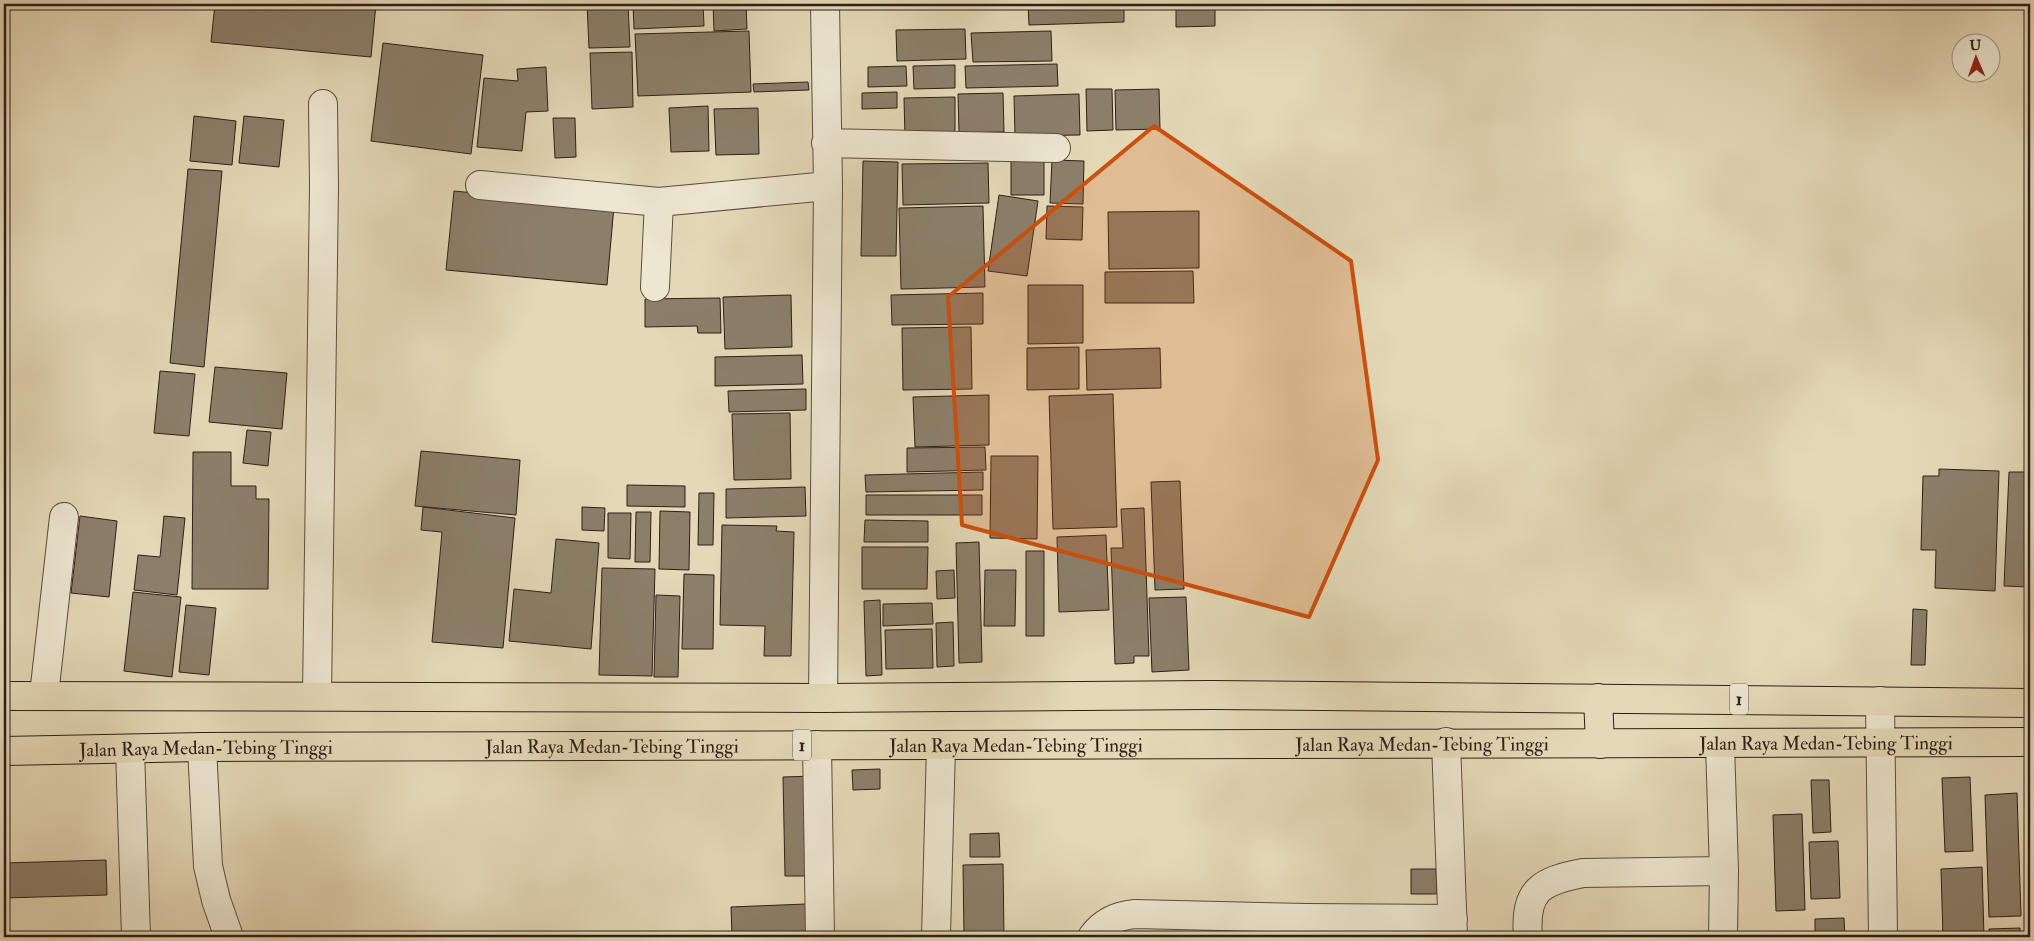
<svg xmlns="http://www.w3.org/2000/svg" width="2034" height="941" viewBox="0 0 2034 941" font-family="'IM FELL Double Pica',serif">
  <style>
    .building { fill: #8c7f6a; stroke: #2d1f18 }
    .lines { fill: none; stroke-linecap: round; stroke-linejoin: round }
    .minor-casing { stroke: #5b4d40; stroke-width: 30 }
    .highway-casing { stroke: #2d1f18; stroke-width: 30 }
    .minor { stroke: #ede6d0; stroke-width: 28 }
    .highway { stroke: #e4d8b6; stroke-width: 28 }
    .marked { fill: #cc500e; fill-opacity: 0.2; stroke: #cc500e; stroke-width: 4; stroke-linejoin: round }
    .labels { text-anchor: middle; stroke-width: 4.5; stroke-linejoin: round; paint-order: stroke }
    .shield { fill: #ede6d0; stroke: #675b4f; stroke-width: 1 }
    .shield-label { font-size: 18px; font-weight: bold; fill: #2d1f18 }
    .street-label { font-size: 19px; fill: #2d1f18; stroke: #ede6d0 }
  </style>
  <rect width="100%" height="100%" fill="#e4d8b6"/>
  <filter id="stains"><feTurbulence type="fractalNoise" baseFrequency=".004" numOctaves="4"/><feColorMatrix values="0 0 0 0 .2 0 0 0 0 .09 0 0 0 0 .02 0 0 0 .5 -.17"/></filter>
  <radialGradient id="worn" r=".72"><stop offset=".6" stop-color="#630" stop-opacity="0"/><stop offset="1" stop-color="#630" stop-opacity=".3"/></radialGradient>
  <!-- building -->
  <path class="building" d="M215,4H376L371,57L211,42Z
    M587,4H628L630,47L589,48Z
    M633,4H703L704,26L634,29Z
    M713,4H746L747,29L714,31Z
    M1028,4H1124V22L1029,25Z
    M1176,4H1215V26L1176,27Z
    M965,29L966,59L897,61L896,30Z
    M749,31L751,92L638,96L635,34Z
    M1051,31L1052,61L973,62L971,33Z
    M383,43L483,55L471,154L371,141Z
    M632,52L633,107L592,109L590,53Z
    M1057,64L1058,86L966,88L965,66Z
    M955,65V88L914,89L913,66Z
    M906,66L907,86L868,87V67Z
    M546,67L548,111L526,112L522,151L477,147L484,78L518,81L517,69Z
    M808,82L809,90L754,92L753,84Z
    M1086,89H1112L1113,130L1087,131Z
    M1159,89L1160,129L1116,130L1115,90Z
    M897,92V108L862,109V93Z
    M1003,93L1004,132L959,133L958,94Z
    M1079,94L1080,135L1015,136L1014,96Z
    M955,97V136L905,138L904,98Z
    M708,106L709,151L671,152L669,108Z
    M758,108L759,154L716,155L714,109Z
    M194,116L236,121L232,165L190,161Z
    M244,116L284,120L279,167L239,163Z
    M553,118H575L576,157L555,158Z
    M1011,157H1044V195H1011Z
    M1052,160L1084,161L1083,204L1050,203Z
    M863,161L898,162L896,256H861Z
    M988,163L989,203L903,205L902,164Z
    M188,169L222,171L204,367L170,363Z
    M454,191L614,206L607,285L446,270Z
    M999,195L1038,201L1027,276L988,271Z
    M983,206L985,287L901,289L899,208Z
    M1047,206L1083,207L1082,240L1046,239Z
    M1199,211V268L1109,269L1108,212Z
    M1193,271L1194,303H1105V272Z
    M1028,285H1083V343L1028,344Z
    M983,293V324L892,325L891,295Z
    M791,295L792,347L725,349L723,297Z
    M720,298L721,333H698L697,326L645,327V299Z
    M971,327L972,389L903,390L902,328Z
    M1079,347V389L1027,390V348Z
    M1160,348L1161,388L1087,390L1086,350Z
    M802,355L803,384L715,386V357Z
    M215,367L287,373L282,429L209,422Z
    M160,371L195,374L189,436L154,433Z
    M806,389V410L729,412L728,391Z
    M1113,394L1117,527L1053,529L1049,396Z
    M989,395V445L915,447L913,397Z
    M790,413L791,479L734,480L732,414Z
    M247,430L271,432L268,466L243,463Z
    M985,447L986,470L907,472V448Z
    M421,451L520,460L516,515L415,506Z
    M193,452H231V486H256V499H269L268,589H192Z
    M991,456H1038L1037,539L990,538Z
    M1939,469L1999,471L1995,591L1935,588L1936,550H1921L1923,476H1939Z
    M983,472V490L866,492L865,475Z
    M2009,472H2030V587L2004,586Z
    M1180,481L1184,589L1155,590L1151,482Z
    M627,485L685,486V507L627,506Z
    M805,487L806,516L726,518V489Z
    M699,493H714L713,545H698Z
    M866,495H982V515H866Z
    M423,507L515,518L503,648L432,642L442,532L421,530Z
    M582,507L605,508L604,531L582,530Z
    M1144,508L1149,656H1134V663L1115,664L1111,548H1123L1121,509Z
    M660,511L690,512L689,570L659,569Z
    M636,512H651L650,562H635Z
    M608,513H631L630,559L608,558Z
    M80,516L117,521L109,597L71,593Z
    M164,516L185,518L177,595L134,590L138,555L160,557Z
    M865,520L928,521V542H864Z
    M722,525L777,526L776,531L794,532L791,656H764L765,626L720,625Z
    M1106,535L1109,610L1059,612L1057,537Z
    M556,539L599,543L591,649L509,641L514,589L551,593Z
    M979,542L982,662L959,663L956,543Z
    M862,547H928L927,589H862Z
    M1026,551H1044V636H1026Z
    M602,568L655,569L652,676L599,675Z
    M954,570L955,598L937,599L936,571Z
    M985,570H1016L1015,626H984Z
    M684,574L714,575L713,649H682Z
    M133,592L181,597L172,677L124,671Z
    M656,595L680,596L678,677H654Z
    M1186,597L1189,670L1152,672L1149,598Z
    M880,600L882,675L866,676L864,601Z
    M932,603L933,624L883,626V604Z
    M186,605L216,608L209,675L179,672Z
    M1913,609L1927,610L1925,665H1911Z
    M953,622L954,666L937,667L936,623Z
    M932,629L933,668L886,669L885,630Z
    M880,769V789L853,790L852,770Z
    M814,776L816,876H785L783,777Z
    M1970,777L1973,851L1945,852L1942,778Z
    M1811,780H1829L1831,832L1813,833Z
    M2017,793L2021,916L1989,917L1985,795Z
    M1802,814L1805,910L1776,911L1773,815Z
    M999,833L1000,857H970V834Z
    M1838,841L1840,898L1811,899L1809,842Z
    M106,860L107,895L4,898V863Z
    M1003,864L1004,937H964L963,865Z
    M1982,867L1984,937H1943L1941,869Z
    M1411,869H1436L1437,894H1411Z
    M806,904L807,937H732L731,907Z
    M1844,918L1845,937H1815V919Z
    M2020,928V937H1989V929Z
    M42,935V937H4V936Z"/>
  <g class="lines">
    <!-- minor casing -->
    <g class="minor-casing">
      <path id="minor" d="M826,143L1056,148
        M480,185L659,202L828,186
        M655,287L659,202
        M44,695L64,517
        M317,696L324,187L323,104
        M823,698L828,186L825,4
        M1880,701L1883,937
        M1446,742L1453,936
        M1720,744L1724,871L1723,937
        M817,745L820,937
        M202,747L208,866L216,900L229,937
        M130,749L136,937
        M936,937L941,745
        M1092,937C1103,922 1116,916 1135,914L1307,918L1453,919
        M1528,937C1524,890 1541,881 1583,873L1724,871"/>
    </g>
    <!-- highway casing -->
    <g class="highway-casing">
      <g id="highway">
        <path d="M4,696L823,698L1210,695L2030,703"/>
        <path d="M1598,698L1600,744"/>
        <path id="s1" d="M4,751L202,747L2030,742"/>
      </g>
    </g>
    <!-- minor -->
    <use href="#minor" class="minor"/>
    <!-- highway -->
    <use href="#highway" class="highway"/>
  </g>
  <!-- marked area -->
  <path class="marked" d="M1154,126L1351,261L1378,460L1309,617L962,525L948,297Z"/>
  <g class="labels">
    <!-- shield labels -->
    <g class="shield">
      <rect x="1730" y="683.5" width="18" height="31" rx="4"/>
      <rect x="793" y="729.5" width="18" height="31" rx="4"/>
    </g>
    <g class="shield-label">
      <text x="1739" y="705">1</text>
      <text x="802" y="751">1</text>
    </g>
    <!-- street labels -->
    <g class="street-label">
      <text dy="7" stroke="none"><textPath href="#s1" startOffset="1822">Jalan Raya Medan-Tebing Tinggi</textPath></text>
      <text dy="7" stroke="none"><textPath href="#s1" startOffset="1012">Jalan Raya Medan-Tebing Tinggi</textPath></text>
      <text dy="7" stroke="none"><textPath href="#s1" startOffset="1418">Jalan Raya Medan-Tebing Tinggi</textPath></text>
      <text dy="7" stroke="none"><textPath href="#s1" startOffset="608">Jalan Raya Medan-Tebing Tinggi</textPath></text>
      <text dy="7" stroke="none"><textPath href="#s1" startOffset="202">Jalan Raya Medan-Tebing Tinggi</textPath></text>
    </g>
  </g>
  <!-- margin -->
  <rect width="2034" height="941" fill="none" stroke="#e4d8b6" stroke-width="20"/>
  <rect x="5" y="5" width="2024" height="931" fill="none" stroke="#2d1f18" stroke-width="2.5"/>
  <rect x="10" y="10" width="2014" height="921" fill="none" stroke="#2d1f18"/>
  <!-- north arrow -->
  <g transform="translate(1976 58) rotate(358)"><circle r="24" fill="#ede6d0" stroke="#a09686"/>
  <path d="M0-4L9 19L0 12L-9 19Z" fill="#8f2418"/>
  <text y="-8" font-size="14" font-weight="bold" text-anchor="middle" fill="#2d1f18">U</text>
  </g>
  <rect width="100%" height="100%" filter="url(#stains)"/>
  <rect width="100%" height="100%" fill="url(#worn)"/>
</svg>
